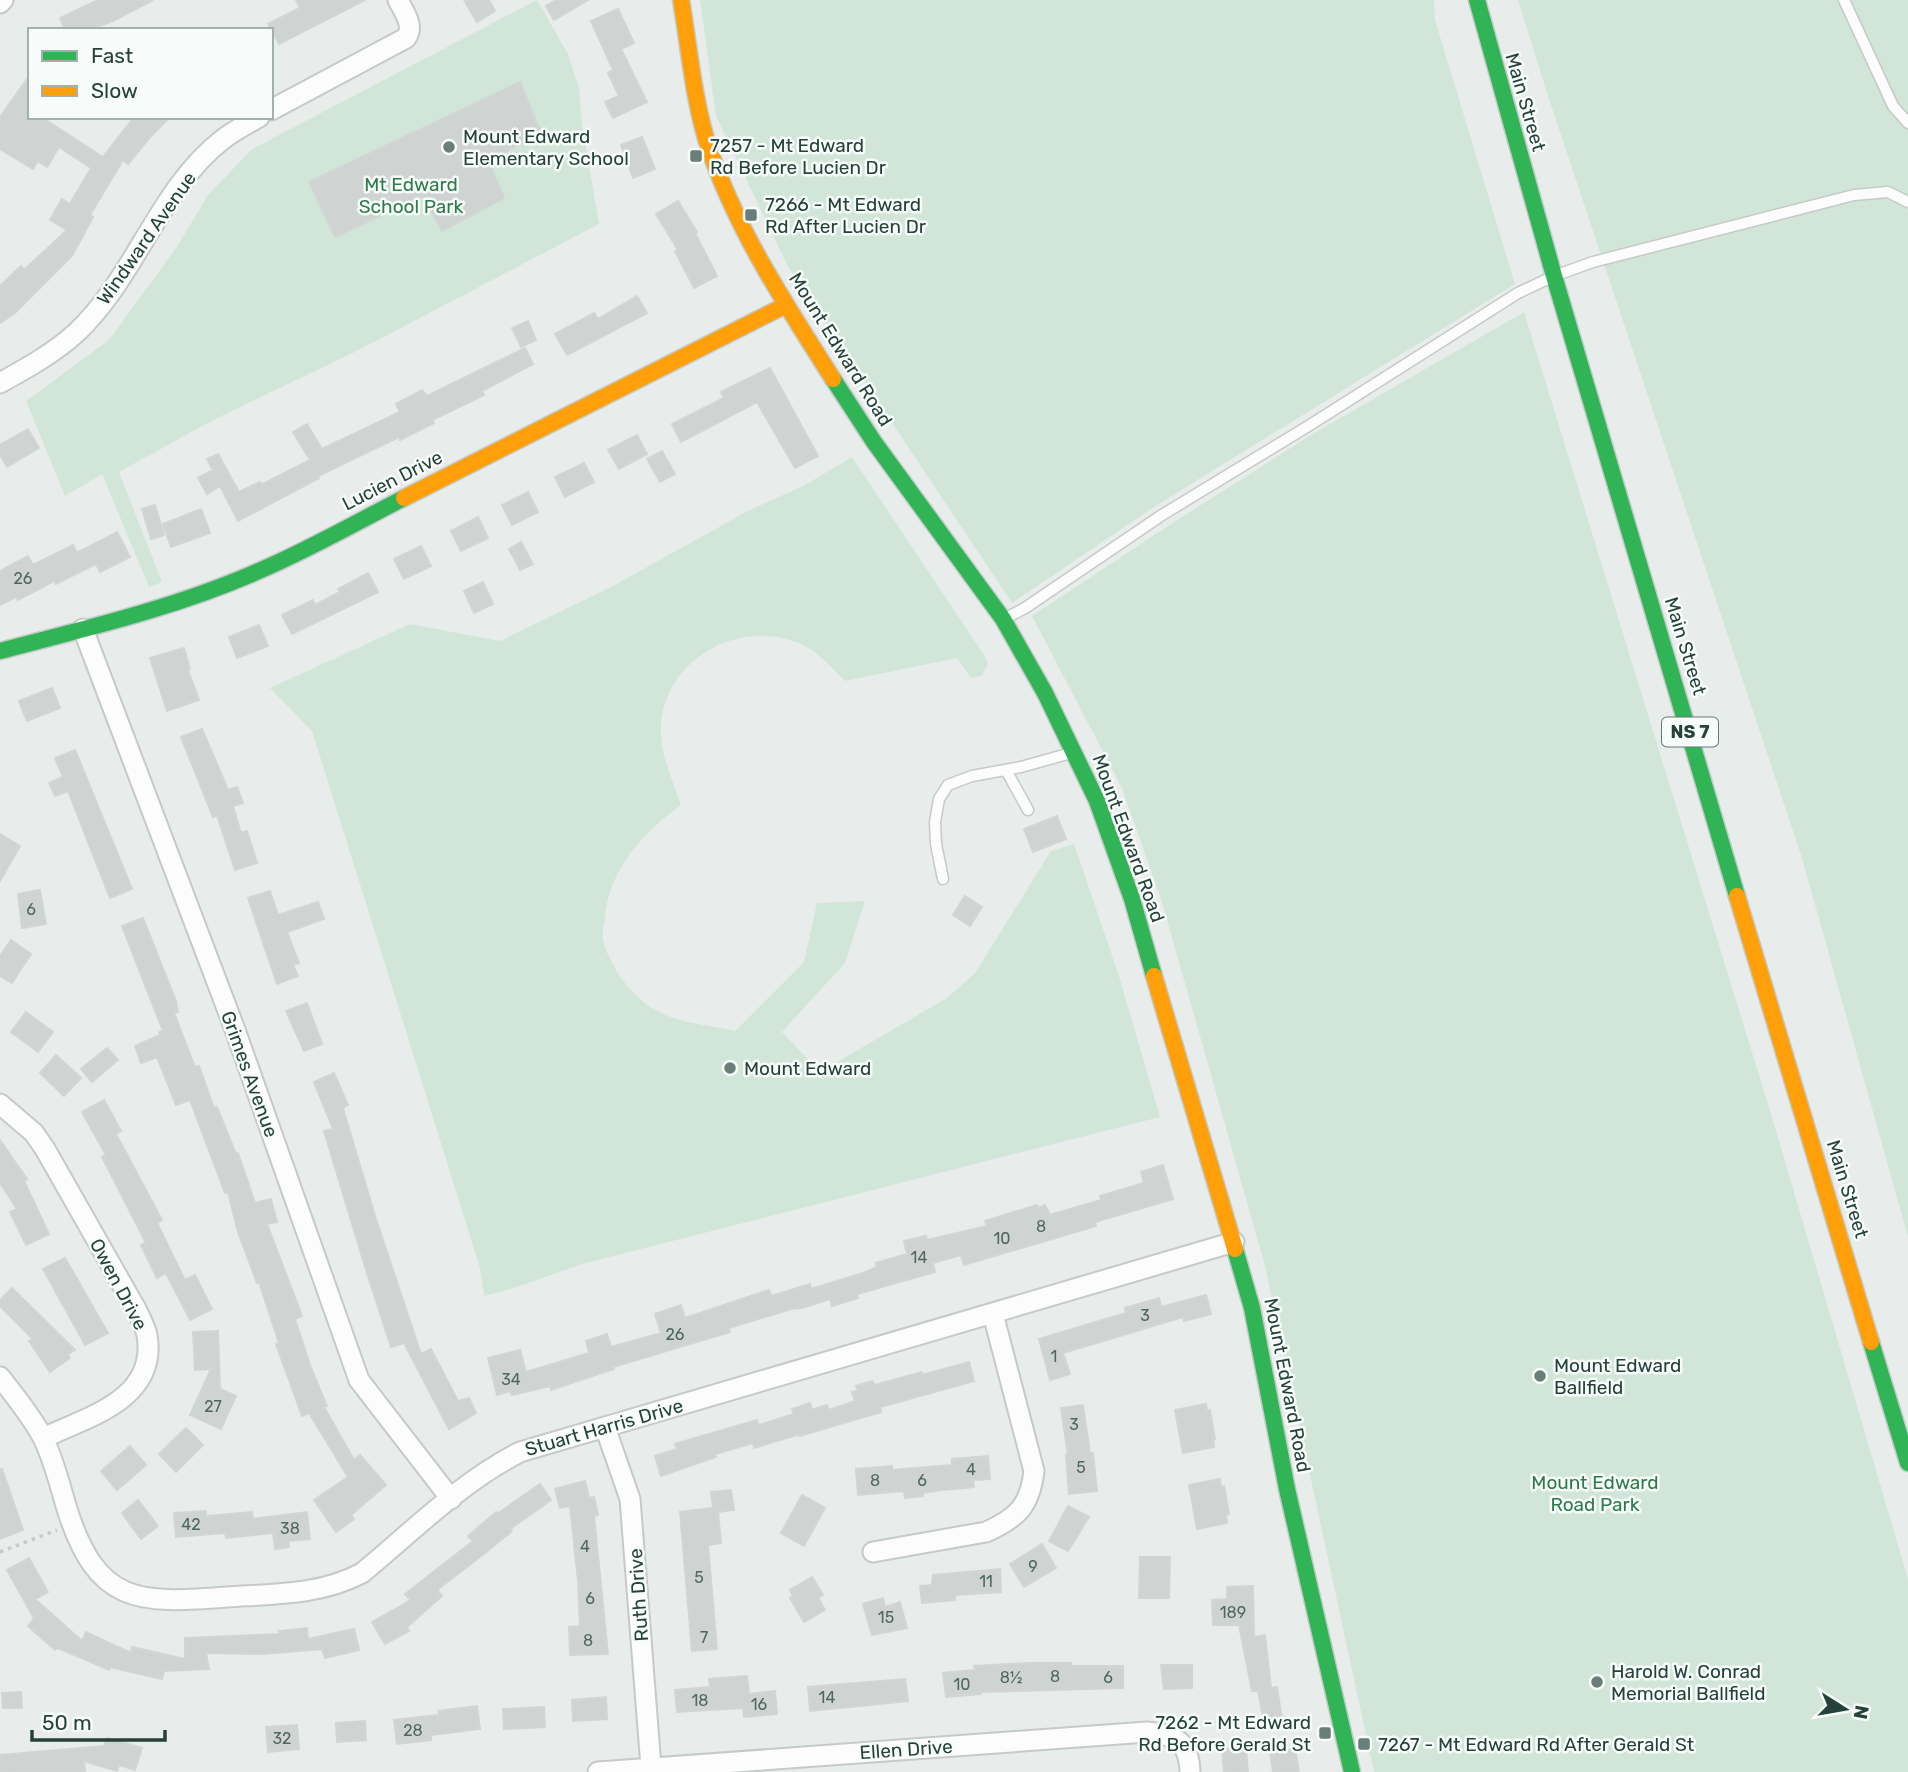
<svg xmlns="http://www.w3.org/2000/svg" width="1908" height="1772" viewBox="0 0 1908 1772" font-family="Rubik,sans-serif">
  <style>
    .green { fill: #d1e6d8 }
    .building { fill: #cfd4d2; stroke: #d1d6d4; stroke-width: 2 }
    .lines { fill: none; stroke-linecap: round; stroke-linejoin: round }
    .lane-casing { stroke: #c5cac8; stroke-width: 13 }
    .street-casing { stroke: #c5cac8; stroke-width: 23 }
    .fast-casing { stroke: #c3cbc8; stroke-width: 19 }
    .slow-casing { stroke: #c3cbc8; stroke-width: 19 }
    .path { stroke: #c3ccca; stroke-width: 3.5; stroke-dasharray: 3.5 5; stroke-linecap: butt }
    .lane { stroke: #fcfcfc; stroke-width: 10 }
    .street { stroke: #fcfcfc; stroke-width: 19 }
    .fast { stroke: #30b455; stroke-width: 16 }
    .slow { stroke: #ff9f0a; stroke-width: 16 }
    .poi-dot { fill: #697e78; stroke: #f7fbf9; stroke-width: 2.5 }
    .labels { text-anchor: middle; stroke-width: 5; stroke-linejoin: round; paint-order: stroke }
    .number-label { font-size: 16px; fill: #506761 }
    .shield { fill: #f7fbf9; stroke: #637a73; stroke-width: 2 }
    .shield-label { font-size: 18px; font-weight: bold; fill: #24423a }
    .street-label { font-size: 19px; fill: #24423a; stroke: #f7fbf9 }
    .poi-label { font-size: 19px; fill: #24423a; stroke: #f7fbf9; text-anchor: start }
    .park-label { font-size: 19px; fill: #2d7a4b; stroke: #f7fbf9 }
  </style>
  <rect width="100%" height="100%" fill="#e8edeb"/>
  <!-- green -->
  <path class="green" d="M537,0L568,54L579,88L582,124L599,224L355,352L213,420L119,472L162,582L149,587L102,474L65,496L26,401L109,340L176,248L208,195L252,149Z
    M700,0H1434L1435,20L1515,284L1157,505L1012,603L787,265L716,116Z
    M1518,0H1908V1237L1802,858L1548,96Z
    M1524,312L1771,1114L1908,1579V1772H1374L1265,1266L1162,902L1122,788L1032,616L1171,524L1311,435Z
    M852,457L984,655L988,663L982,676L971,678L957,658L845,681C830,666 816,649 796,642C735,619 663,662 661,728C660,755 673,780 681,805C644,832 609,869 605,917C604,924 602,932 603,939C605,951 612,963 618,973C626,986 639,1000 652,1008C677,1024 707,1024 735,1031L804,962L817,903L865,901L845,963L782,1032L820,1072L947,998L975,973L1051,851L1074,844L1119,976L1160,1117L582,1264L517,1287L484,1296L480,1268L312,731L270,688L410,624L500,641L611,587L748,511L805,485Z"/>
  <!-- building -->
  <path class="building" d="M98,0H153L115,20L89,30H65L60,18Z
    M296,0H365L279,44L268,24L300,8Z
    M464,0H489L495,11L477,22Z
    M556,0H588L554,20L546,6Z
    M618,9L634,43L621,49L647,102L613,118L605,102L619,96L608,73L613,70L591,21Z
    M30,75V117H41L103,157L134,117H170L150,137L128,164L123,160L90,215L93,217L72,256L15,313L0,323V286L21,266L24,270L67,230L50,220L62,199L70,204L91,168L59,147L47,167L38,161L33,169L0,149V117Z
    M520,82L541,133L488,161L504,198L442,231L423,196L335,237L309,182Z
    M642,137L655,169L633,178L621,145Z
    M678,201L697,232L695,233L717,276L694,288L675,251L678,250L656,214Z
    M637,296L647,313L567,355L555,334L594,313L598,319Z
    M528,321L536,340L521,347L512,328Z
    M525,348L533,364L482,391L484,395L432,420L434,423L400,440L399,437L318,476L319,478L238,521L220,486L207,494L198,478L213,470L207,459L218,454L239,492L260,482L261,485L310,460L293,432L307,424L322,449L400,412L396,404L422,390L427,396Z
    M770,368L818,456L795,468L757,402L681,442L672,424L724,398L721,392Z
    M28,429L39,448L7,467L0,455V445Z
    M637,435L647,454L619,469L608,450Z
    M662,451L675,474L660,482L647,459Z
    M584,463L594,482L565,497L555,477Z
    M528,492L538,512L512,525L502,505Z
    M155,505L164,535L151,539L142,509Z
    M201,509L210,533L171,547L163,524Z
    M478,517L488,538L461,551L451,531Z
    M117,532L130,557L100,572L96,564L56,584L54,581L18,600L16,597L0,605V571L28,556L33,565L73,545L77,553Z
    M521,542L533,564L520,570L509,549Z
    M421,546L431,566L404,579L394,559Z
    M368,573L378,592L292,634L282,615L313,600L315,605L340,592L338,589Z
    M483,582L493,604L474,613L464,591Z
    M259,625L268,646L237,658L229,637Z
    M184,648L190,669L188,670L199,700L167,711L150,658Z
    M52,688L60,708L27,721L19,701Z
    M202,729L228,790L237,787L243,803L233,806L241,833L247,831L257,863L235,870L217,815L213,817L181,737Z
    M75,750L132,889L110,898L68,791L55,796L49,783L63,777L55,758Z
    M1057,816L1066,839L1033,852L1024,829Z
    M0,834L20,846L0,881Z
    M40,890L46,924L22,928L18,894Z
    M270,891L278,915L318,902L324,919L287,932L299,963L293,965L298,976L277,984L248,898Z
    M965,896L982,907L970,926L953,915Z
    M143,918L176,1001L178,1012L174,1013L195,1067L199,1066L214,1108L217,1107L236,1154L238,1153L255,1203L271,1199L277,1222L267,1224L302,1316L295,1319L311,1368L327,1406L324,1407L354,1460L360,1455L386,1485L351,1515L354,1519L336,1532L314,1500L348,1477L309,1413L302,1416L276,1344L279,1343L259,1282L257,1283L238,1232L228,1192L225,1193L190,1100L176,1105L157,1057L141,1063L135,1046L160,1035L159,1032L163,1031L122,926Z
    M11,940L31,954L12,983L0,976V956Z
    M307,1003L322,1044L304,1051L286,1011Z
    M26,1012L53,1032L38,1052L11,1032Z
    M107,1048L118,1060L92,1082L81,1069Z
    M56,1055L81,1078L64,1096L40,1073Z
    M334,1073L348,1105L343,1108L375,1216L421,1354L431,1349L458,1401L469,1398L476,1413L449,1429L404,1343L391,1347L366,1270L324,1131L333,1129L314,1082Z
    M104,1100L121,1131L116,1134L162,1220L157,1223L185,1280L195,1275L212,1309L190,1320L166,1273L157,1278L141,1245L146,1243L102,1157L106,1155L82,1112Z
    M0,1140L27,1179L24,1181L49,1234L26,1245L10,1212L17,1209L0,1183Z
    M1163,1165L1173,1199L1095,1222L1096,1226L964,1265L961,1255L933,1263L935,1272L857,1294L858,1298L832,1306L830,1299L802,1308L791,1309L729,1328L730,1332L613,1367L614,1369L551,1390L550,1386L512,1395L510,1391L497,1395L488,1358L520,1350L526,1372L589,1353L586,1341L607,1334L611,1347L661,1333L655,1314L681,1305L685,1318L769,1290L771,1296L810,1284L811,1289L863,1273L877,1267L876,1263L907,1254L904,1241L926,1236L927,1240L987,1226L985,1221L1037,1205L1038,1208L1045,1205L1050,1215L1101,1200L1100,1196L1144,1183L1141,1172Z
    M65,1258L108,1333L85,1345L43,1269Z
    M12,1288L75,1350L68,1354L70,1358L50,1372L29,1341L33,1339L0,1306V1300Z
    M1206,1295L1211,1314L1184,1321L1183,1317L1063,1353L1070,1374L1050,1380L1039,1339L1126,1313L1125,1308L1159,1298L1161,1307Z
    M218,1331L220,1389L236,1396L221,1429L190,1415L211,1369L195,1370L193,1332Z
    M969,1362L974,1381L880,1407L881,1412L800,1436V1434L754,1448L753,1443L715,1454L716,1457L661,1476L655,1456L677,1449L675,1444L757,1420L759,1425L794,1414L792,1409L810,1403L812,1410L827,1405L829,1410L855,1401L852,1392L858,1391L856,1386L872,1381L875,1385L922,1372V1375Z
    M1206,1404L1207,1411L1210,1410L1215,1439L1213,1440L1214,1447L1183,1453L1175,1410Z
    M1083,1405L1090,1453H1093L1097,1491L1069,1494L1066,1455H1068L1061,1408Z
    M186,1428L203,1445L176,1472L159,1454Z
    M130,1446L146,1465L117,1490L101,1471Z
    M988,1456L990,1479L973,1480L974,1487L942,1490L923,1493V1496L905,1498L904,1491L858,1495L856,1469L892,1466V1470L952,1465V1459Z
    M0,1469H2L23,1530L0,1539Z
    M1220,1479L1221,1487L1224,1486L1229,1514L1226,1515L1227,1523L1197,1529L1189,1485Z
    M585,1481L589,1498L594,1497L598,1515L594,1516L608,1654L570,1655L569,1627L580,1626L578,1581L570,1506L560,1508L555,1489Z
    M540,1484L551,1500L510,1529L512,1531L485,1553L437,1590L442,1596L407,1627L409,1631L385,1644L372,1622L411,1600L405,1594L473,1541L468,1536L496,1512L497,1514Z
    M731,1490L734,1510L718,1512L721,1543L708,1545L717,1649L692,1651L680,1512L713,1508L711,1492Z
    M802,1495L825,1508L804,1546L781,1533Z
    M138,1500L158,1526L141,1539L122,1513Z
    M1068,1506L1089,1517L1068,1551L1049,1541Z
    M206,1511V1516L252,1512L253,1519L307,1512L310,1539L288,1541L289,1547L275,1549L273,1533L226,1538L225,1533L176,1537L174,1513Z
    M1042,1544L1056,1568L1024,1587L1010,1564Z
    M1140,1557H1170L1169,1598H1139Z
    M29,1558L48,1592L35,1599L82,1641L86,1632L131,1653L132,1647L185,1659V1638L280,1634L279,1631L307,1628L308,1639L354,1629L359,1650L325,1658L322,1649L263,1654L206,1653L209,1669L164,1671L162,1679L110,1667L109,1670L58,1648L55,1650L28,1626L34,1618L7,1570Z
    M1000,1569L1001,1592L955,1595V1600L922,1603L920,1586L932,1585L933,1575Z
    M812,1577L823,1595L818,1598L825,1610L804,1622L790,1598L793,1596L790,1590Z
    M1253,1586L1254,1637L1265,1635L1271,1688L1277,1687L1282,1720L1264,1723L1258,1690L1270,1688L1252,1691L1239,1625H1213L1212,1600L1227,1599V1587Z
    M883,1598L885,1607L900,1602L907,1628L872,1635L863,1604Z
    M1028,1663H1071V1666H1123V1688L981,1692V1694L946,1697L943,1673L975,1670L974,1666Z
    M1161,1665H1192V1688L1164,1689Z
    M747,1676L749,1694L775,1691L777,1714L744,1717L743,1708L677,1712L675,1690L710,1687L709,1679Z
    M905,1679L908,1701L810,1711L808,1687Z
    M21,1692L22,1708H3L2,1693Z
    M606,1697L607,1719L573,1721L572,1700Z
    M477,1706L480,1729L431,1735V1740L397,1744L394,1720L439,1715V1711Z
    M544,1707L545,1727L504,1729L503,1709Z
    M365,1721L366,1740L337,1742L336,1723Z
    M297,1725L299,1749L268,1752L266,1727Z
    M107,1738L142,1748L135,1770L119,1765L117,1771L84,1761L85,1771L0,1772V1755L104,1746Z
    M1246,1747L1248,1772H1224L1222,1749Z
    M1295,1749L1299,1772H1273L1270,1753Z"/>
  <g class="lines">
    <!-- lane casing -->
    <g class="lane-casing">
      <path id="lane" d="M1844,0L1893,106L1908,123
        M1006,618L1025,608L1162,515L1310,425L1518,293L1554,276L1593,262L1854,195L1888,192L1908,202
        M1006,770L1028,810
        M943,879L936,844L935,822L939,799L948,785L972,776L1021,767L1071,753"/>
    </g>
    <!-- street casing -->
    <g class="street-casing">
      <path id="street" d="M0,3L3,0
        M271,110L406,38C415,26 404,12 398,0
        M0,383C27,368 54,353 76,333C135,278 159,189 222,140C233,131 247,124 259,117
        M83,629L234,1027L359,1380L451,1499
        M0,1104L34,1133L45,1149L136,1309C140,1317 145,1326 147,1335C158,1399 88,1417 43,1438
        M0,1377C15,1396 32,1417 43,1438C54,1460 60,1486 67,1509C97,1604 137,1604 227,1597C273,1594 321,1595 362,1573C413,1531 461,1482 520,1452L1234,1242
        M605,1427L630,1499L651,1767
        M873,1552L986,1532C1018,1518 1030,1505 1034,1471L993,1314
        M598,1772L1147,1732C1176,1735 1189,1741 1190,1772"/>
    </g>
    <!-- fast casing -->
    <g class="fast-casing">
      <path id="fast" d="M1477,0L1554,276L1737,896
        M833,379L874,442L1003,619L1045,693L1097,801L1132,899L1154,976
        M0,651C88,628 178,607 261,570C310,549 357,522 404,498
        M1235,1249L1252,1308L1287,1489L1352,1772
        M1871,1342L1908,1463"/>
    </g>
    <!-- slow casing -->
    <g class="slow-casing">
      <path id="slow" d="M681,0C689,46 694,104 709,148C737,231 786,305 833,379
        M404,498L786,305
        M1737,896L1871,1342
        M1154,976L1235,1249"/>
    </g>
    <!-- path -->
    <path class="path" d="M0,1552L57,1530"/>
    <!-- lane -->
    <use href="#lane" class="lane"/>
    <!-- street -->
    <use href="#street" class="street"/>
    <!-- fast -->
    <use href="#fast" class="fast"/>
    <!-- slow -->
    <use href="#slow" class="slow"/>
  </g>
  <!-- markers -->
  <g class="poi-dot">
    <circle cx="449" cy="147" r="7"/>
    <rect x="689" y="149" width="14" height="14" rx="3.5"/>
    <rect x="744" y="208" width="14" height="14" rx="3.5"/>
    <circle cx="730" cy="1068" r="7"/>
    <circle cx="1540" cy="1376" r="7"/>
    <circle cx="1597" cy="1682" r="7"/>
    <rect x="1318" y="1726" width="14" height="14" rx="3.5"/>
    <rect x="1357" y="1737" width="14" height="14" rx="3.5"/>
  </g>
  <g class="labels">
    <!-- number labels -->
    <g class="number-label">
      <text x="23" y="584">26</text>
      <text x="31" y="915">6</text>
      <text x="1041" y="1232">8</text>
      <text x="1002" y="1244">10</text>
      <text x="919" y="1263">14</text>
      <text x="1145" y="1321">3</text>
      <text x="675" y="1340">26</text>
      <text x="1054" y="1362">1</text>
      <text x="511" y="1385">34</text>
      <text x="213" y="1412">27</text>
      <text x="1074" y="1430">3</text>
      <text x="1081" y="1473">5</text>
      <text x="971" y="1475">4</text>
      <text x="875" y="1486">8</text>
      <text x="922" y="1486">6</text>
      <text x="191" y="1530">42</text>
      <text x="290" y="1534">38</text>
      <text x="585" y="1552">4</text>
      <text x="1033" y="1572">9</text>
      <text x="699" y="1583">5</text>
      <text x="986" y="1587">11</text>
      <text x="590" y="1604">6</text>
      <text x="1233" y="1618">189</text>
      <text x="886" y="1623">15</text>
      <text x="704" y="1643">7</text>
      <text x="588" y="1646">8</text>
      <text x="1055" y="1682">8</text>
      <text x="1011" y="1683">8½</text>
      <text x="1108" y="1683">6</text>
      <text x="962" y="1690">10</text>
      <text x="827" y="1703">14</text>
      <text x="700" y="1706">18</text>
      <text x="759" y="1710">16</text>
      <text x="413" y="1736">28</text>
      <text x="282" y="1744">32</text>
    </g>
    <!-- shield labels -->
    <rect class="shield" x="1662" y="717.5" width="56" height="29" rx="5"/>
    <g class="shield-label">
      <text x="1690" y="738">NS 7</text>
    </g>
    <!-- street labels -->
    <g class="street-label">
      <text transform="translate(1526 102) rotate(74)" y="7">Main Street</text>
      <text transform="translate(146 238) rotate(-55)" y="7">Windward Avenue</text>
      <text transform="translate(841 349) rotate(58)" y="7">Mount Edward Road</text>
      <text transform="translate(392 480) rotate(-27)" y="7">Lucien Drive</text>
      <text transform="translate(1686 646) rotate(73)" y="7">Main Street</text>
      <text transform="translate(1129 838) rotate(70)" y="7">Mount Edward Road</text>
      <text transform="translate(250 1074) rotate(70)" y="7">Grimes Avenue</text>
      <text transform="translate(1848 1189) rotate(73)" y="7">Main Street</text>
      <text transform="translate(119 1284) rotate(62)" y="7">Owen Drive</text>
      <text transform="translate(1288 1385) rotate(79)" y="7">Mount Edward Road</text>
      <text transform="translate(604 1427) rotate(-16)" y="7">Stuart Harris Drive</text>
      <text transform="translate(638 1595) rotate(-94)" y="7">Ruth Drive</text>
      <text transform="translate(906 1749) rotate(-4)" y="7">Ellen Drive</text>
    </g>
    <!-- poi labels -->
    <g class="poi-label">
      <text x="463" y="143">Mount Edward<tspan x="463" dy="22">Elementary School</tspan></text>
      <text x="710" y="152">7257 - Mt Edward<tspan x="710" dy="22">Rd Before Lucien Dr</tspan></text>
      <text x="765" y="211">7266 - Mt Edward<tspan x="765" dy="22">Rd After Lucien Dr</tspan></text>
      <text x="744" y="1075">Mount Edward</text>
      <text x="1554" y="1372">Mount Edward<tspan x="1554" dy="22">Ballfield</tspan></text>
      <text x="1611" y="1678">Harold W. Conrad<tspan x="1611" dy="22">Memorial Ballfield</tspan></text>
      <text x="1311" y="1729" text-anchor="end">7262 - Mt Edward<tspan x="1311" dy="22">Rd Before Gerald St</tspan></text>
      <text x="1378" y="1751">7267 - Mt Edward Rd After Gerald St</text>
    </g>
    <!-- park labels -->
    <g class="park-label">
      <text x="411" y="191">Mt Edward<tspan x="411" dy="22">School Park</tspan></text>
      <text x="1595" y="1489">Mount Edward<tspan x="1595" dy="22">Road Park</tspan></text>
    </g>
  </g>
  <!-- legend -->
  <rect x="28" y="28" width="245" height="91" fill="#f7fbf9" stroke="#a3b1ad" stroke-width="2"/>
  <rect x="42" y="51" width="35" height="10" fill="#30b455" stroke="#a3b1ad" stroke-width="2"/>
  <text x="91" y="63" font-size="21" fill="#24423a">Fast</text>
  <rect x="42" y="86" width="35" height="10" fill="#ff9f0a" stroke="#a3b1ad" stroke-width="2"/>
  <text x="91" y="98" font-size="21" fill="#24423a">Slow</text>
  <!-- north arrow -->
  <g transform="translate(1845 1709) rotate(101)" stroke="#f7fbf9" stroke-width="5" paint-order="stroke">
  <path d="M0-5L12 26L0 18L-12 26Z" fill="#24423a"/>
  <text y="-10" font-size="19" font-weight="bold" text-anchor="middle" fill="#24423a">N</text>
  </g>
  <!-- scale -->
  <path d="M32 1730v10h133v-10" fill="none" stroke="#24423a" stroke-width="3.5"/>
  <text x="42" y="1730" font-size="21" fill="#24423a" stroke="#f7fbf9" stroke-width="5" paint-order="stroke">50 m</text>
</svg>
